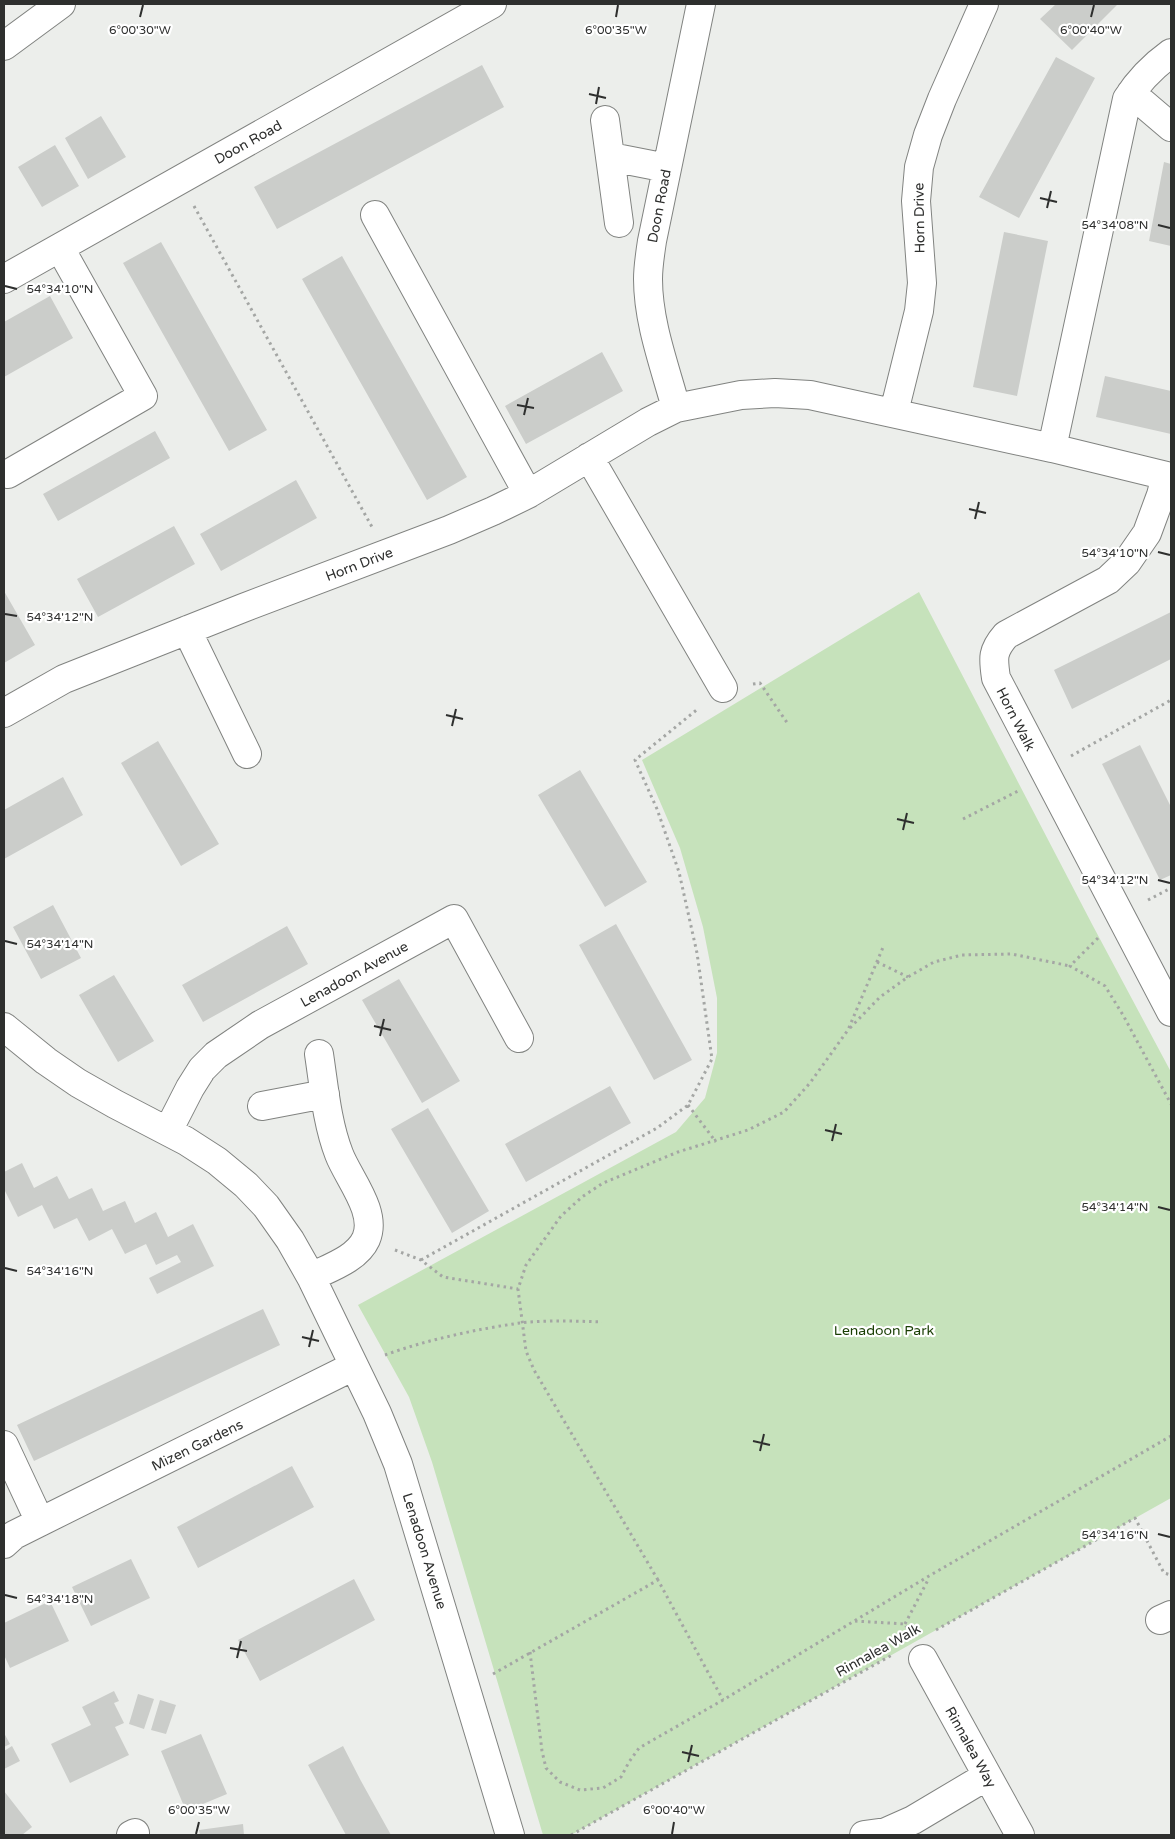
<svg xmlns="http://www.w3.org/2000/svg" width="1175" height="1839" viewBox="0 0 1175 1839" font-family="'Varela Round',sans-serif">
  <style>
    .green { fill: #c6e2bb }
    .building { fill: #cbcdca }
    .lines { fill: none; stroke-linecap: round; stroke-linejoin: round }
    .minor-casing { stroke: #818380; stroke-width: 30 }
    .major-casing { stroke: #818380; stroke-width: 30 }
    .path { stroke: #a4a6a4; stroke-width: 3; stroke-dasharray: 2.5 4; stroke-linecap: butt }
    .minor { stroke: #fff; stroke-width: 28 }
    .major { stroke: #fff; stroke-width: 28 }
    .ticks { fill: none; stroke: #2e2f2e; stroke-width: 2 }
    .labels { text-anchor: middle; stroke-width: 4.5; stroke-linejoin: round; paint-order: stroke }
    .street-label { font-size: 14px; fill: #2e2f2e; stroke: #fff }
    .park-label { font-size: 14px; fill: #193e03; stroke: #fff }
    .ticks-label { font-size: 12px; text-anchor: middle; fill: #2e2f2e; stroke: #fff; stroke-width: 4.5; stroke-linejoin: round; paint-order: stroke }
  </style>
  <rect width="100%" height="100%" fill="#eceeeb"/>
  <!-- green -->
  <path class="green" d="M919,592L1093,926L1171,1072V1498L571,1835H543L432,1462L409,1397L358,1305L676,1132L705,1098L717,1053V998L703,927L680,848L642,760Z"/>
  <!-- building -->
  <path class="building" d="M1056,4H1118L1072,50L1040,19Z
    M1056,57L1095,78L1019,218L979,197Z
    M482,65L504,107L277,229L254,187Z
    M101,116L126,157L88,179L65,138Z
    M55,145L79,186L42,207L18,167Z
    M1164,162L1171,164V246L1149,241Z
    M1004,232L1048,241L1017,396L973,387Z
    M161,242L267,430L229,451L123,263Z
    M342,256L467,477L427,500L302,279Z
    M50,296L73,338L4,377V322Z
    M602,352L623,391L526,444L505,406Z
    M1105,376L1171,391V434L1096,417Z
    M155,431L170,458L58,521L43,494Z
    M296,480L317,518L221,571L200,534Z
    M174,526L195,564L98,617L77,579Z
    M4,591L35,645L4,663Z
    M1171,612V659L1072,709L1054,670Z
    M158,741L219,844L181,866L121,763Z
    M1140,745L1171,807V875L1160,880L1102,764Z
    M580,770L647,882L605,907L538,795Z
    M63,777L83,815L4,859V810Z
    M53,905L81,958L41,979L13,927Z
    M616,924L692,1060L654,1080L579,945Z
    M287,926L308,964L203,1022L182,985Z
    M114,975L154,1041L118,1062L79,995Z
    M399,979L460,1081L422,1103L362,1000Z
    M610,1086L631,1123L526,1182L505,1144Z
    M428,1108L489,1211L452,1233L391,1129Z
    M22,1163L34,1188L57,1176L69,1199L92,1188L103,1211L125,1201L135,1223L156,1212L168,1237L193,1224L214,1266L157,1294L149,1278L181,1262L177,1255L156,1265L146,1244L125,1254L112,1229L89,1241L77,1218L54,1229L42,1205L18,1217L4,1189V1172Z
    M263,1309L280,1345L34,1461L17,1425Z
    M292,1466L314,1507L198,1568L177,1527Z
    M131,1559L150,1598L91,1626L72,1587Z
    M354,1579L375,1620L260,1681L238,1640Z
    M50,1601L69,1641L10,1668L4,1655V1623Z
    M114,1691L119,1701L114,1703L124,1723L115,1727L129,1755L70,1783L51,1744L91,1725L82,1707Z
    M138,1694L154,1699L144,1729L129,1724Z
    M160,1700L176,1705L166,1734L151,1730Z
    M4,1733L10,1744L4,1747Z
    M201,1734L227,1794L186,1811L161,1751Z
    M12,1746L20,1761L4,1769V1751Z
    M343,1746L361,1781L391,1835H346L308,1765Z
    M4,1791L32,1827L22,1835H4Z
    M243,1824L244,1835H200L199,1830Z"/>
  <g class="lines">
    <!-- minor casing -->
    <g class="minor-casing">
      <path id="minor" d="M1131,93L1171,127
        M605,120L619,223
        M611,157L667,168
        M375,215L528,494
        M4,279L492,4
        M676,408C665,367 648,323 648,279C648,267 650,254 652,241L701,4
        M894,412L919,311L922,283L916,201L919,167L928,135L942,99L984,4
        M1052,448L1127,99C1139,80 1153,66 1171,53
        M589,457L723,688
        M8,474L143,396L60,248
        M1166,476L1161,495L1147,533L1127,562L1108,580L1006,635C992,651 993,658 996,678L1171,1012
        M187,630L247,754
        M4,713L64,679L243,608L449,530L493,511L528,494L648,422L676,408L741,395L775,393L810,395L1052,448L1171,477
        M4,1027L46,1061L78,1083L115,1104L186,1141L217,1161L246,1185L266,1206L290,1240L311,1277L377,1413L398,1464L510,1835
        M262,1106L325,1094
        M168,1131L190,1088L202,1069L216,1055L260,1025L454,919L519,1038
        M311,1277C329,1268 357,1259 366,1239C378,1212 348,1178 339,1154C327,1123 324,1087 319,1054
        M4,1445L40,1522
        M4,1544L14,1535L40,1522L354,1366
        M1160,1620L1171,1615
        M923,1659L1020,1835
        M131,1835L135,1833
        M864,1835L886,1832L913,1820L987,1776"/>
    </g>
    <!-- major casing -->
    <g class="major-casing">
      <path id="major" d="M4,46L61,4"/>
    </g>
    <!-- path -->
    <path class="path" d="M194,206L372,527
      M753,684L760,683L788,724
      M1071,756L1171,700
      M963,819L1020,790
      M1148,900L1171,888
      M1098,938L1070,966L1105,986L1123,1015L1171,1104
      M877,962L908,977
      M850,1028L880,997L908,977L934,962L962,955L1012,954L1070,966
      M688,1105L716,1142
      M395,1250L421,1260L443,1277L518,1289
      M421,1260L657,1128L688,1105L712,1059L697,953L679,872L657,809L635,760L699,708
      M385,1355C426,1340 477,1329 520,1323C547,1320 575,1321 602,1322
      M658,1580L534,1370L526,1351L518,1289L526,1265L561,1216L582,1197L603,1183L678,1152L748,1130L784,1112L810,1083L848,1030L884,945
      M855,1621L905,1624L909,1632
      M905,1624L929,1578
      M936,1630L1135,1518L1164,1573L1171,1575
      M530,1652L542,1751L546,1768L560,1782L580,1790L603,1788L621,1777L629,1762L639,1748L723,1700L929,1576L1171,1436
      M493,1674L658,1580L723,1700
      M571,1835L892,1655"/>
    <!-- minor -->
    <use href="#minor" class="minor"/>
    <!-- major -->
    <use href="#major" class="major"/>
  </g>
  <!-- ticks -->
  <path class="ticks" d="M140,17L143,5M616,17L618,5M1091,17L1094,5M589,94L606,98M596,104L599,87M1040,198L1057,202M1047,208L1051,191M1158,225L1170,228M5,286L17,289M517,405L534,408M524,415L528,398M969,509L986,513M975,519L979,502M1158,552L1170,555M5,614L17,616M446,715L463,719M452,726L456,709M897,819L914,823M903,830L907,813M1158,880L1170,883M5,941L17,944M374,1026L391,1030M380,1036L384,1019M825,1130L842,1134M832,1141L836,1124M1158,1207L1170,1210M5,1268L17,1271M302,1337L319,1341M309,1347L313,1330M753,1441L770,1445M760,1451L764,1434M1158,1534L1170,1537M5,1595L17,1598M230,1648L247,1651M237,1658L241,1641M682,1752L699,1756M688,1762L692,1745M196,1834L199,1822M672,1834L674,1822"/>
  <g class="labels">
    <!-- street labels -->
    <g class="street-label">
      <text transform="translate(248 142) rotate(-29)" y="5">Doon Road</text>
      <text transform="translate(659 206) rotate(-79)" y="5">Doon Road</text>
      <text transform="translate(919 218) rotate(-91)" y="5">Horn Drive</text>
      <text transform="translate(359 564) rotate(-21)" y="5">Horn Drive</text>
      <text transform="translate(1016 719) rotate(63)" y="5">Horn Walk</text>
      <text transform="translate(354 974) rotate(-29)" y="5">Lenadoon Avenue</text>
      <text transform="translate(197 1445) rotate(-26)" y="5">Mizen Gardens</text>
      <text transform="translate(425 1551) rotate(73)" y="5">Lenadoon Avenue</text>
      <text transform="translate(878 1650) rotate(-29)" y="5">Rinnalea Walk</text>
      <text transform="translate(971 1747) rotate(61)" y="5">Rinnalea Way</text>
    </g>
    <!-- park labels -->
    <g class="park-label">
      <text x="884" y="1335">Lenadoon Park</text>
    </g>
  </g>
  <g class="ticks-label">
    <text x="140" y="34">6°00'30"W</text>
    <text x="616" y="34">6°00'35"W</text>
    <text x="1091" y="34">6°00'40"W</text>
    <text x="1115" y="229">54°34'08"N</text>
    <text x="60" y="293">54°34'10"N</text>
    <text x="1115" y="557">54°34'10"N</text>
    <text x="60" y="621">54°34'12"N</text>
    <text x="1115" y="884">54°34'12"N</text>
    <text x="60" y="948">54°34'14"N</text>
    <text x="1115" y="1211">54°34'14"N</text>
    <text x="60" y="1275">54°34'16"N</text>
    <text x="1115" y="1539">54°34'16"N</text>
    <text x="60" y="1603">54°34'18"N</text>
    <text x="199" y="1814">6°00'35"W</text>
    <text x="674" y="1814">6°00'40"W</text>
  </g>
  <!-- border -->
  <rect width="1175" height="1839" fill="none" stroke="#2e2f2e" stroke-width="10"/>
</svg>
